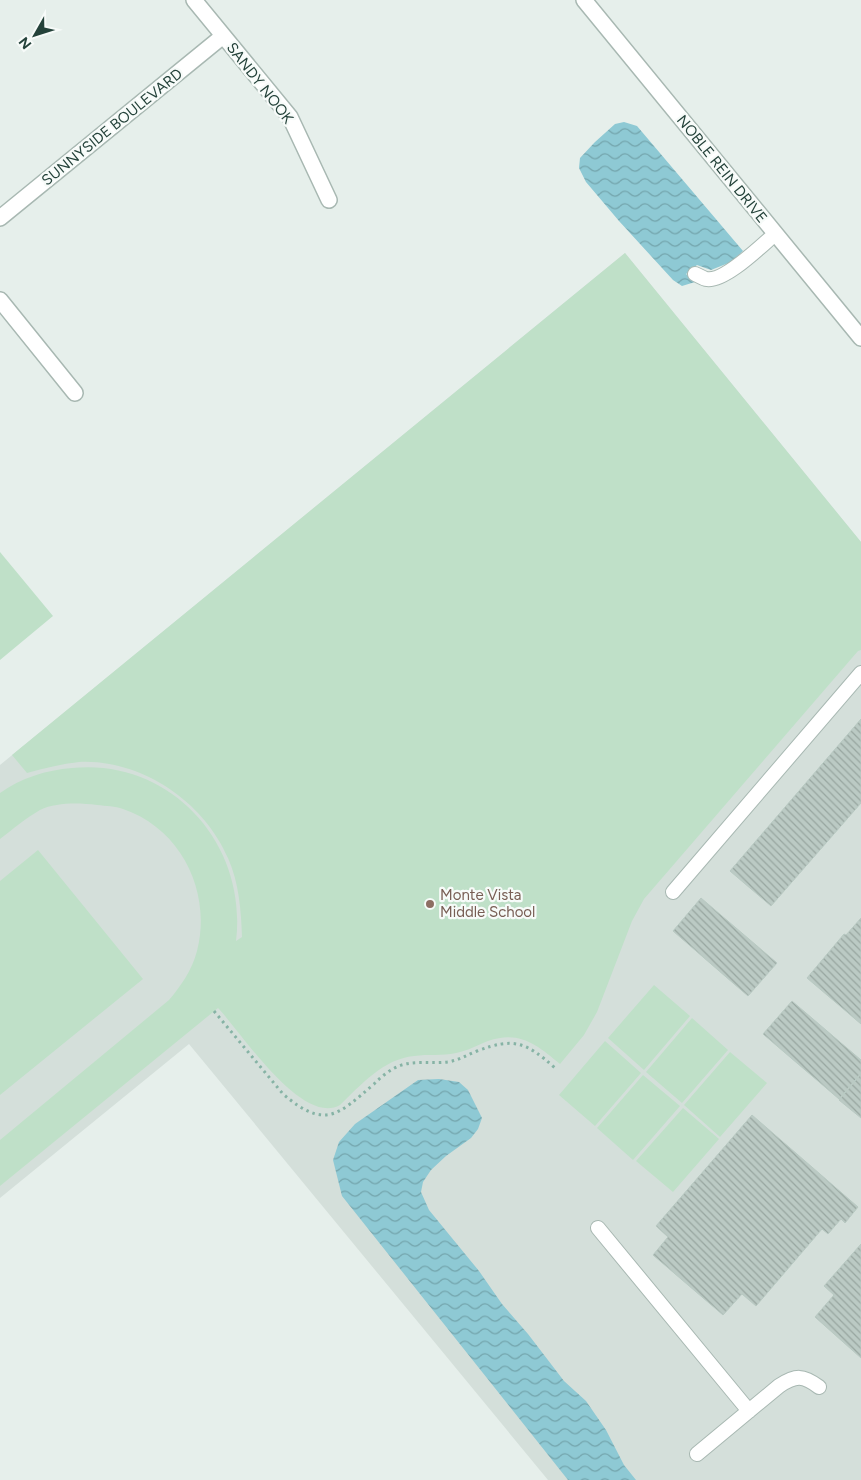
<svg xmlns="http://www.w3.org/2000/svg" width="861" height="1480" viewBox="0 0 861 1480" font-family="Figtree,sans-serif">
  <style>
    .built { fill: #d4dfda }
    .green { fill: #bfe0c8 }
    .water { fill: url(#water-waves) }
    .building { fill: url(#building-back-hatch); stroke: #b8c9c2 }
    .lines { fill: none; stroke-linecap: round; stroke-linejoin: round }
    .lane-casing { stroke: #a8b8b2; stroke-width: 16 }
    .street-casing { stroke: #a8b8b2; stroke-width: 18 }
    .path { stroke: #86b3a5; stroke-width: 3; stroke-dasharray: 2.5 4; stroke-linecap: butt }
    .lane { stroke: #fff; stroke-width: 14 }
    .street { stroke: #fff; stroke-width: 15 }
    .education-dot { fill: #8d6e63; stroke: #f7fbf9; stroke-width: 2 }
    .labels { text-anchor: middle; stroke-width: 4.5; stroke-linejoin: round; paint-order: stroke }
    .street-label { font-size: 15px; fill: #24423a; stroke: #f7fbf9 }
    .education-label { font-size: 15px; fill: #785e54; stroke: #f7fbf9; text-anchor: start }
  </style>
  <defs>
    <pattern id="water-waves" width="16" height="10" patternUnits="userSpaceOnUse" patternTransform="scale(1.25)"><rect width="16" height="10" fill="#8ec9d4"/><path d="M0 5q4-4 8 0t8 0" fill="none" stroke="#74a5ad"/></pattern>
    <pattern id="building-back-hatch" width="6" height="6" patternUnits="userSpaceOnUse" patternTransform="scale(1.25)"><rect width="6" height="6" fill="#bbcac4"/><path d="M-1 5l2 2M0 0l6 6M5-1l2 2" fill="none" stroke="#98a6a0"/></pattern>
  </defs>
  <rect width="100%" height="100%" fill="#e6efeb"/>
  <!-- built -->
  <path class="built" d="M625,253L861,542V1480H548L189,1044L0,1198V765Z"/>
  <!-- green -->
  <path class="green" d="M625,253L861,542V650L858,651L644,899L632,921L597,1012L584,1035L560,1064C537,1045 520,1030 488,1041C478,1045 467,1051 456,1053C442,1056 428,1054 414,1056C383,1059 361,1085 340,1105C302,1127 241,1032 218,1008L0,1186V1140L169,1000C181,986 192,970 197,951C212,893 182,829 123,809C115,806 106,806 97,805C79,803 57,802 40,810C26,818 13,829 0,839V793C21,778 46,770 72,768C171,758 248,844 236,941L242,937C241,910 239,883 228,858C204,802 142,759 79,762C62,764 44,768 27,773L12,755Z
    M0,552L53,616L0,660Z
    M38,850L143,979L0,1095V881Z
    M654,985L690,1016L644,1070L608,1038Z
    M692,1018L728,1050L682,1103L646,1072Z
    M605,1041L641,1073L595,1126L559,1095Z
    M730,1052L767,1083L720,1137L684,1105Z
    M643,1075L680,1106L633,1160L597,1128Z
    M683,1108L719,1139L673,1192L636,1161Z"/>
  <!-- water -->
  <path class="water" d="M624,122L637,126L743,251L731,262L711,270L697,265L686,274L695,282L682,286L673,280L619,221L586,182L579,168L580,158L595,142L615,124Z
    M439,1079L459,1082L468,1090L482,1118L478,1129L471,1138L446,1156L431,1170L423,1182L421,1192L429,1210L479,1271L502,1304L528,1334L564,1381L586,1401L606,1430L624,1465L636,1480H568L342,1196L333,1160L339,1142L355,1124L418,1080Z"/>
  <!-- building -->
  <path class="building" d="M861,719V803L771,906L730,871Z
    M701,898L777,963L748,996L673,931Z
    M861,918V1024L807,978L844,934L846,935Z
    M792,1001L861,1060V1073L839,1099L763,1034Z
    M861,1074V1118L839,1100Z
    M752,1115L858,1207L845,1223L841,1219L828,1234L822,1229L756,1306L742,1294L723,1315L653,1255L668,1237L656,1226Z
    M861,1244V1358L815,1317L834,1295L824,1286Z"/>
  <g class="lines">
    <!-- lane casing -->
    <g class="lane-casing">
      <path id="lane" d="M695,274C698,275 702,278 706,279C724,283 762,245 775,234
        M673,892L861,673
        M598,1228L749,1411
        M697,1454L779,1386C796,1375 803,1375 819,1387"/>
    </g>
    <!-- street casing -->
    <g class="street-casing">
      <path id="street" d="M194,0L290,117L329,200
        M584,0L861,338
        M0,218L223,36
        M0,300L75,393"/>
    </g>
    <!-- path -->
    <path class="path" d="M214,1011L283,1094C325,1130 338,1115 374,1084C381,1077 389,1070 399,1066C414,1060 432,1064 448,1062C459,1060 467,1055 477,1051C514,1037 526,1042 555,1068"/>
    <!-- lane -->
    <use href="#lane" class="lane"/>
    <!-- street -->
    <use href="#street" class="street"/>
  </g>
  <!-- markers -->
  <circle class="education-dot" cx="430" cy="904" r="5"/>
  <g class="labels">
    <!-- street labels -->
    <g class="street-label">
      <text transform="translate(260 83) rotate(52)" y="5">SANDY NOOK</text>
      <text transform="translate(112 127) rotate(-39)" y="5">SUNNYSIDE BOULEVARD</text>
      <text transform="translate(722 169) rotate(51)" y="5">NOBLE REIN DRIVE</text>
    </g>
    <!-- education labels -->
    <g class="education-label">
      <text x="440" y="900">Monte Vista<tspan x="440" dy="17">Middle School</tspan></text>
    </g>
  </g>
  <!-- north arrow -->
  <g transform="translate(35 35) rotate(231)" stroke="#f7fbf9" stroke-width="4" paint-order="stroke">
  <path d="M0-4L9 19L0 12L-9 19Z" fill="#24423a"/>
  <text y="-8" font-size="14" font-weight="bold" text-anchor="middle" fill="#24423a">N</text>
  </g>
</svg>
